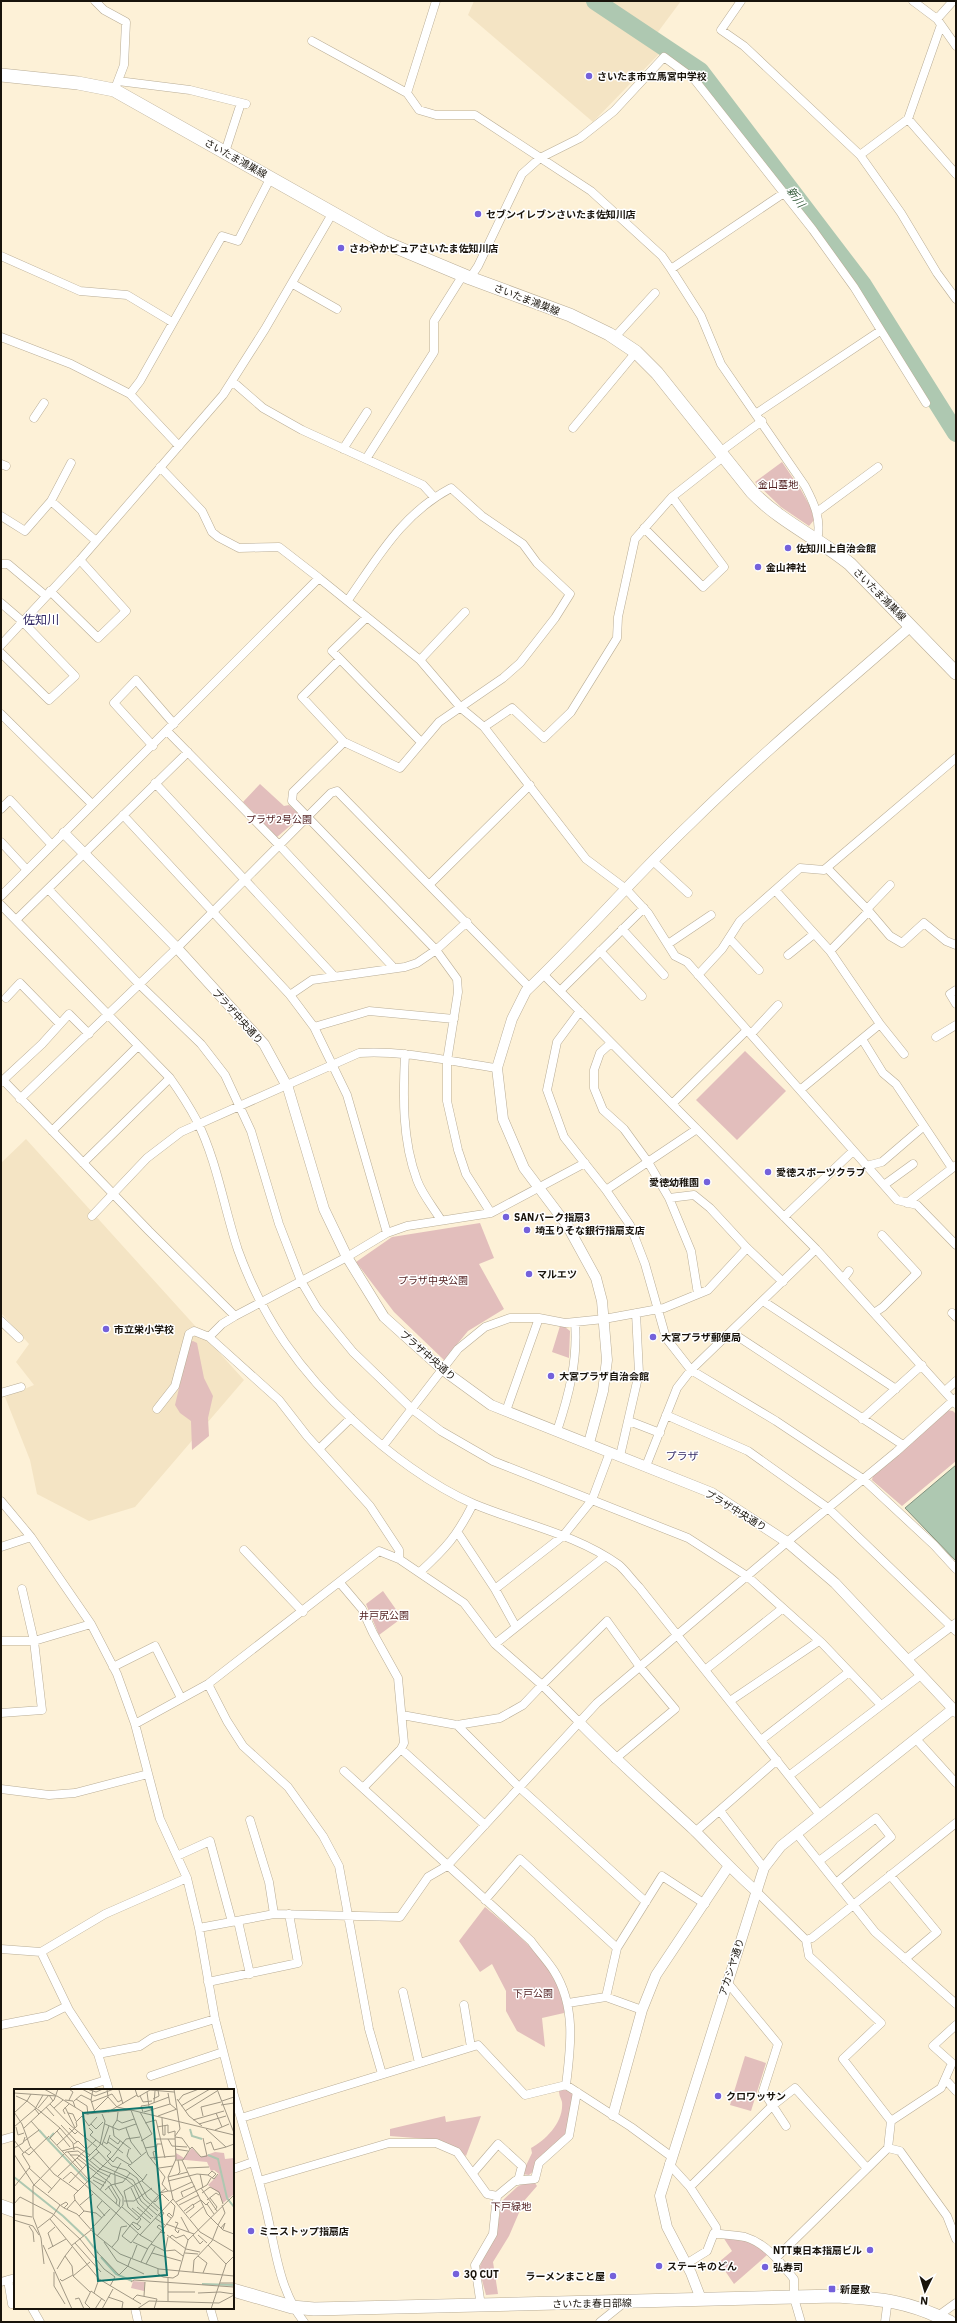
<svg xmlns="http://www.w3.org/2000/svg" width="957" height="2323" viewBox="0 0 957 2323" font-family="'IBM Plex Sans','Noto Sans JP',sans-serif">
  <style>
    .built { fill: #f4e4c4 }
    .green { fill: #e2bebc }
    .water { fill: #aec8b1; stroke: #81927f }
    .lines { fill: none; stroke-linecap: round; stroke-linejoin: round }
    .river { stroke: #aec8b1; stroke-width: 18 }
    .minor-casing { stroke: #b9ad96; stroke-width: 9 }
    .tertiary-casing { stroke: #b9ad96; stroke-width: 11 }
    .primary-casing { stroke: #b9ad96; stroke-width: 14 }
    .minor { stroke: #fff; stroke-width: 8 }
    .tertiary { stroke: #fff; stroke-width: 10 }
    .primary { stroke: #fff; stroke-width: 13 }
    .poi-dot { fill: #7461db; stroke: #fff; stroke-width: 1.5 }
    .labels { text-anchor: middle; stroke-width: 3; stroke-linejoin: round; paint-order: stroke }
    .poi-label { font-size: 10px; font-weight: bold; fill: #18130b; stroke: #fff; text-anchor: start }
    .street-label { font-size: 10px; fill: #18130b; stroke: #fff }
    .park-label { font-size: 10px; fill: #532223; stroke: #fff }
    .water-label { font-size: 11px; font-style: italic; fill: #2b5331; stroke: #fff }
    .neighbourhood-label { font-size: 11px; fill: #342b66; stroke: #fff }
    .quarter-label { font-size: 12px; fill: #342b66; stroke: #fff }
    .inset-river { fill: none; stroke: #aec8b1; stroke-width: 2 }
    .inset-road { fill: none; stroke: #a19885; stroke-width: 1 }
    .view { fill: #0f766e; fill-opacity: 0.15; stroke: #0f766e; stroke-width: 2 }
    .inset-edge { fill: none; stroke: #18130b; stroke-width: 2 }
  </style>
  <rect width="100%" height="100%" fill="#fdf1d7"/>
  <!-- built -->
  <path class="built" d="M474,1H681L649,44L659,54L593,122L468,15Z
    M26,1139L244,1380L135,1507L89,1521L37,1494L30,1460L5,1397L34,1385L16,1362L29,1344L1,1313V1163Z"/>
  <!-- green -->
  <path class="green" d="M782,462L801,490L811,508L814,520L809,526L781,507L755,482Z
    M260,784L284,806L289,805L299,814L298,819L277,837L243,802Z
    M745,1051L786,1091L737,1140L696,1100Z
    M480,1223L494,1258L479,1264L504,1309L468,1331L444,1360L394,1312L356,1262L392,1237Z
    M560,1326L565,1327L570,1331L569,1358L552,1352Z
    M193,1341L197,1343L204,1378L213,1396L208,1418L209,1436L192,1450L191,1421L180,1413L175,1405L190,1342Z
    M947,1410L953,1411L956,1414V1461L902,1506L872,1480L873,1475Z
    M383,1591L402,1618L379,1635L366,1604Z
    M485,1907C510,1928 572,1976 564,2013L542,2018L545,2047L517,2031L506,2011V1991L492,1964L480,1972L459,1941Z
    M745,2056L766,2063L751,2111L730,2105Z
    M565,2087L574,2093L566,2136L534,2171L529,2175L522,2174L532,2153L531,2148C546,2140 564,2122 562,2102C561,2098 559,2096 559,2090Z
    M445,2116L446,2122L481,2116L466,2156L440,2140L390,2136V2129Z
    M532,2179L537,2186L524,2201L509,2236L493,2262L498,2294L486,2295L479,2269L486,2250L496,2236L502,2201L517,2187Z
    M723,2237C739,2239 756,2241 767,2255L734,2284L719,2262L732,2251Z"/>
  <!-- water -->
  <path class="water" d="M956,1465V1561L905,1508Z"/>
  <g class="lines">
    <!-- river -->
    <path class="river" d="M595,1L700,71L863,285L956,433"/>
    <!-- minor casing -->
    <g class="minor-casing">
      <path id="minor" d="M95,1L104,10L126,22L124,65L116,86
        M741,1L721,30L744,46L860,155L901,213L937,273L956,299
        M913,1L937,19L956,46
        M937,19L953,1
        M312,41L407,93L419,110L436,115H475L591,191L662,256L671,269L701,316L721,364L805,486C814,503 822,520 817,540
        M118,81L190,90L246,104
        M407,93L436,1
        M908,119L956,174
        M225,152L241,103
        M860,155L908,119L941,25
        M1,256L80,291L127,295L172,322
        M671,269L784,193
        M470,278L478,266L522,174L540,158L580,138L614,111L664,57L694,79L813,230L854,287L926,403
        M293,284L337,309
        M1,337L71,364L130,394L179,446
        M614,338L655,293
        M232,381L263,408L302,430L423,485L434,497
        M130,394L140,381L222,236L238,241L271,177
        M757,413L880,331
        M34,418L44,403
        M573,428L636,352
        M343,449L367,412
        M720,452L762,421
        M366,459L434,352V321L463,275
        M1,464L6,466
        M160,467L202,511L212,532L218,537L239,548L279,547L319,578
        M51,501L96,541
        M817,512L878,467
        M1,516L25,531L51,501L71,463
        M644,528L703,587L724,567L672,497
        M1,564H8L46,596
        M50,591L98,638L126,611L80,560
        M348,600C379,556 402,514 451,488L482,516L523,544L537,563L570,594L555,618L520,663L503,678L439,722L400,768L344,742L293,792L292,801L436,950L457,979L458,992L447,1061V1101L458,1150L466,1174L491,1213
        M1,603L22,621L75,676L49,700L1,653
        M1,645L80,560L223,395L265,329L332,214
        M340,659L332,651L367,617
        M420,660L465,612
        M1,714L92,804
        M484,727L512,708L544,738L571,712L617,638L618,617L635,539L672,497L723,457
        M167,731L280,846L394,968
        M344,742L302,697L340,659L421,742
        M153,746L114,703L136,680L174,724
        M155,783L334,976
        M1,809L10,800L52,845
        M123,815L290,995L314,1027L347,1095L387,1233
        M1,842L27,870
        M653,861L688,893
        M827,868L867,909L890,936L902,943L924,923L946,941L956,945
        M430,884L530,785
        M49,890L139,984L201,1044L225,1075L251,1131L279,1224L301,1281L317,1308L353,1352L412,1409L441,1431L493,1461L688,1538L747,1576L822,1643L881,1705
        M775,890L830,951L880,1024L800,1090
        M1,896L319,578L420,660L461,708L484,727L586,859L626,889L648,913L675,956L687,962L897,1200L917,1205L956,1245
        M1,905L170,1078C180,1092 189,1106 197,1121C217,1161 224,1208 238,1250C263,1319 300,1372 354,1421C387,1452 432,1486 474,1504C522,1524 576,1534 619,1565C626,1571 632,1580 639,1587L820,1815
        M867,909L890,885
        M17,919L188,752
        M622,929L664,975
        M729,938L759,970
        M668,944L711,915
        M600,951L642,996
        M830,951L869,911
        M788,955L814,934
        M543,974L816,1249L956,1404
        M698,975L722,949L740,921L800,868L824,870L956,758
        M956,990L950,994L956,1004
        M560,991L644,908
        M290,995L312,980L405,967L417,963L436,950L467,922
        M6,998L20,983L60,1024
        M580,1011L557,1042L547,1090L564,1137L606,1190L630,1225L645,1264L666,1338L691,1370L776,1421L863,1479L934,1545L956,1569
        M880,1024L904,1054
        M314,1027L369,1011L454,1019
        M751,1034L778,1005
        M936,1037L956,1025
        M862,1039L883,1073L896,1084L952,1168
        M611,1043L600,1053L594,1070V1088L603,1110L624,1129L648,1162L669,1198L691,1251L698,1294
        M405,1054C403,1096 402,1140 417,1180C422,1194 433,1207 441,1220
        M3,1080L149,1231L235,1316
        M1,1082L42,1044L69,1014L89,1034
        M20,1099L177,948L331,793L337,791L529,987
        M672,1104L747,1030
        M52,1131L138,1046
        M83,1163L170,1078
        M866,1166L882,1162L924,1126
        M884,1185L913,1164
        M606,1190L697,1129
        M669,1198L694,1195L710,1208L747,1248L783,1282
        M907,1203L955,1166
        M92,1216L147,1158L181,1132L359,1053C405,1050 452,1062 497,1068
        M784,1217L853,1151
        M843,1279L849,1271
        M763,1301L896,1389
        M874,1313L883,1307L917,1273L882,1235
        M952,1313L956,1317
        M1,1321L19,1338
        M731,1332L903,1445
        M209,1337L222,1324L235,1316L347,1257L387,1233L407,1226L491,1213L585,1163
        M945,1391L956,1381
        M1,1393L21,1387
        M157,1409L175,1386L189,1334L194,1331L209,1337L279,1400L307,1436L370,1506L399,1550V1559
        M506,1411L539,1318
        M666,1415L748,1451L828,1508L956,1631
        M862,1419L922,1365
        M629,1421L660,1433
        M557,1431C569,1395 578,1360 575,1322
        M383,1446L458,1349L485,1327L510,1318H539L565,1323L604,1319L664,1308L708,1290L747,1248
        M319,1449L351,1418
        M620,1456L639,1373L636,1313
        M646,1466L677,1388L691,1370L816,1249
        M1,1501L31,1537L91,1624L117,1674L135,1724L160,1819L187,1878L199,1928L215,2019L233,2090
        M458,1533L495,1589L516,1627
        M1,1547L31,1537
        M244,1550L303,1612
        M420,1572C446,1548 457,1536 473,1504
        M340,1583L362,1609L373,1633L398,1678L404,1743L401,1749L363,1788
        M495,1589L563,1536L592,1500L610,1452
        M1,1641H34L91,1624
        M495,1644L604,1557
        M907,1660L956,1623
        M113,1667L155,1646L181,1698
        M705,1670L783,1608
        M208,1684L227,1721L243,1746L288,1787L323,1836L339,1866L369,2029L382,2074
        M730,1701L819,1641
        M1,1713L42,1710L34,1641L22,1589
        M402,1715L457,1725L500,1718L523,1705L542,1685L579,1722
        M135,1724L208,1684L379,1551L399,1559L464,1603L495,1644L542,1685L607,1621L640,1667L675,1709L615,1759
        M457,1725L520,1788L646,1902
        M916,1739L956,1783
        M761,1740L849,1672
        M401,1749L485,1825
        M344,1771L531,1941C538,1951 547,1960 554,1971C576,2006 571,2046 566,2085
        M790,1775L921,1675
        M1,1789L49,1795L75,1793L148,1774
        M720,1811L764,1868
        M250,1820L269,1882L274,1914
        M695,1832L777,1760
        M797,1834L875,1932L956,2004
        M177,1856L210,1841L232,1922
        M819,1861L876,1818L891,1837L836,1883
        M890,1875L937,1932L905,1959
        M756,1891L806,1940L809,1956L881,2023L843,2059L891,2121
        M485,1900L520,1859L617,1948
        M238,1921L250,1974
        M199,1928L274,1914L400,1917L428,1877L447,1866L597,1703L787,1542L896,1452L956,1398
        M806,1940L812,1938L956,1823
        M1,1949L41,1952
        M208,1982L298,1963L289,1914
        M727,1982L778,2044L763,2091L786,2126
        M403,1992L419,2063
        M606,1997L617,1948L662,1876L705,1904
        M568,2003L606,1997L642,2010
        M464,2005L471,2047
        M1,2025L47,2016L67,2006
        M98,2054L140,2046L152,2038L215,2019
        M151,2076L223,2052
        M945,2079L956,2091
        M74,2090L106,2080
        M109,2090L98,2054L69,2010L41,1952L105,1914L187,1878
        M233,2092C244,2128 255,2164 264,2201C275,2242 277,2288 304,2322
        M241,2118L478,2045L525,2095L566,2085L631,2127L672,2157
        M1,2140L15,2136
        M888,2148L891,2121L941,2088L952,2063L933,2046L956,2025
        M669,2164L690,2187L716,2227L717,2234
        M233,2169L253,2162
        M473,2173L498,2144L522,2166L518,2181
        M259,2181L389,2143H436L457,2152L487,2194L497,2196
        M690,2187L772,2106L795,2088L866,2167
        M776,2258L888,2148L900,2151L947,2216L956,2239
        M686,2264L707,2251L714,2233C724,2235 735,2235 745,2237C766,2243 781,2263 794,2279V2298L801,2322
        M8,2280L12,2304H15
        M1,2282L15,2278
        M481,2306L475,2265L493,2234L497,2196L515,2181L535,2179L539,2163L569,2136L577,2092
        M32,2308L40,2322
        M135,2308L138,2322
        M210,2308L214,2322
        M938,2316L956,2303
        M600,2322L625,2302
        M885,2322L888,2299"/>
    </g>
    <!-- tertiary casing -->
    <g class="tertiary-casing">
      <path id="tertiary" d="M64,833L177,948L264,1044L288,1088L324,1209L347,1257L384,1317L443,1370L491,1405L712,1493L787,1542L835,1583L956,1712
        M589,1443L603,1391L607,1360L602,1301L596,1278L567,1225L524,1168L503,1119L497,1068L512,1019L526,991C583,937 634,877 691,823C761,754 837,691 911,626
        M579,1722C616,1760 656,1795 695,1831C715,1851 734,1872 756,1891
        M613,2115L642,2010L656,1975L728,1867
        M701,2299L691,2273L667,2227L660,2196L764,1868L781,1846L953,1709"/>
    </g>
    <!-- primary casing -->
    <g class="primary-casing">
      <path id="primary" d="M1,75L78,83L114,90L384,242L470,278L570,315L609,334L636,352L657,373L752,492C781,522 818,538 850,564L956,673
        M1,2206L15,2211
        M233,2290L292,2307L314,2309L837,2296C882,2299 909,2301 950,2322"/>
    </g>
    <!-- minor -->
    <use href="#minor" class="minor"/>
    <!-- tertiary -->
    <use href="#tertiary" class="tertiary"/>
    <!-- primary -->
    <use href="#primary" class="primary"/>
  </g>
  <!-- markers -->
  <g class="poi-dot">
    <circle cx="589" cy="76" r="4"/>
    <circle cx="478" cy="214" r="4"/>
    <circle cx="341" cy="248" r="4"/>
    <circle cx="788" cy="548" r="4"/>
    <circle cx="758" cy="567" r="4"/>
    <circle cx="768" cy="1172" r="4"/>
    <circle cx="707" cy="1182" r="4"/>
    <circle cx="506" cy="1217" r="4"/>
    <circle cx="527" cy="1230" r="4"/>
    <circle cx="529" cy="1274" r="4"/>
    <circle cx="106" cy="1329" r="4"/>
    <circle cx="653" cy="1337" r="4"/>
    <circle cx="551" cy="1376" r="4"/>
    <circle cx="718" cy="2096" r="4"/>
    <circle cx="251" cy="2231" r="4"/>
    <circle cx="870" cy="2250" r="4"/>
    <circle cx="659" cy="2266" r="4"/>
    <circle cx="765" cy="2267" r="4"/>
    <circle cx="456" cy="2274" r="4"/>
    <circle cx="613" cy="2276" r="4"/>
    <rect x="828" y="2285" width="8" height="8" rx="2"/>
  </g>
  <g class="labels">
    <!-- poi labels -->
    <g class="poi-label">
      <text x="597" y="80">さいたま市立馬宮中学校</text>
      <text x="486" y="218">セブンイレブンさいたま佐知川店</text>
      <text x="349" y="252">さわやかピュアさいたま佐知川店</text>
      <text x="796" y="552">佐知川上自治会館</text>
      <text x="766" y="571">金山神社</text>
      <text x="776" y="1176">愛徳スポーツクラブ</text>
      <text x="699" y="1186" text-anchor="end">愛徳幼稚園</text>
      <text x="514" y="1221">SANパーク指扇3</text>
      <text x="535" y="1234">埼玉りそな銀行指扇支店</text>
      <text x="537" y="1278">マルエツ</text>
      <text x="114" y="1333">市立栄小学校</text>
      <text x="661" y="1341">大宮プラザ郵便局</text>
      <text x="559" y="1380">大宮プラザ自治会館</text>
      <text x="726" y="2100">クロワッサン</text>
      <text x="259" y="2235">ミニストップ指扇店</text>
      <text x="862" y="2254" text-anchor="end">NTT東日本指扇ビル</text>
      <text x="667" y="2270">ステーキのどん</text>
      <text x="773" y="2271">弘寿司</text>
      <text x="464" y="2278">3Q CUT</text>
      <text x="605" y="2280" text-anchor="end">ラーメンまこと屋</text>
      <text x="840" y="2293">新屋敷</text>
    </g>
    <!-- street labels -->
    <g class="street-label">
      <text transform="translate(236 158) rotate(29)" y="4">さいたま鴻巣線</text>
      <text transform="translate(527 299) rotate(21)" y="4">さいたま鴻巣線</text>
      <text transform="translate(880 594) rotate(45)" y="4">さいたま鴻巣線</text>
      <text transform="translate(238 1016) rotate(48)" y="4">プラザ中央通り</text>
      <text transform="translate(428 1355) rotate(41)" y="4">プラザ中央通り</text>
      <text transform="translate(736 1510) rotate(31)" y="4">プラザ中央通り</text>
      <text transform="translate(731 1967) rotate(-72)" y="4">アカシヤ通り</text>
      <text transform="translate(592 2303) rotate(-1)" y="4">さいたま春日部線</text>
    </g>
    <!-- park labels -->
    <g class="park-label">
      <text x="778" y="488">金山墓地</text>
      <text x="279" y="823">プラザ2号公園</text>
      <text x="433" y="1284">プラザ中央公園</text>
      <text x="384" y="1619">井戸尻公園</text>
      <text x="533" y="1997">下戸公園</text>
      <text x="511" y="2210">下戸緑地</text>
    </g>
    <!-- water labels -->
    <g class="water-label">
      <text transform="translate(796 197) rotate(53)" y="4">新川</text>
    </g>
    <!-- neighbourhood labels -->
    <g class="neighbourhood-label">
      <text x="682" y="1460">プラザ</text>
    </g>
    <!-- quarter labels -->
    <g class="quarter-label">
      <text x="41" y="624">佐知川</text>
    </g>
  </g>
  <!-- overview -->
  <g transform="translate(14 2089)">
    <rect width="220" height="220" fill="#fdf1d7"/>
    <path d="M178,59L187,68L201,63L210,64L211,70L220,69V105L209,114L205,104L194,96L205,85L200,81L197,82L193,73L161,70L162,64L170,69ZM119,192L131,193L130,202L117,199Z" fill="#e2bebc"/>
    <path class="inset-river" d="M176,40L178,47L188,50M25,41L34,51L40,44M34,51L74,93M194,66L204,70L213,109L220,118M0,88L49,127M49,127L70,147M71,147L84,164M87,168L102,185L118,192M188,195L220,196"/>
    <path class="inset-road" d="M30,0L41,6M68,0L81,7L100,0M73,0L82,3L89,0M79,0L77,11L81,24M93,0L94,8L103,18L117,21L134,66L151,88L148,95L154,102H158M160,0L166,40L161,47L162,70L154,88L159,110L186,143L220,163M203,0L220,44M105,1L109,15M133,3L135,18L138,22M0,4L43,7L72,25L117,21L220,46M154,4L156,15L162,20M123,6L124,8L136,1L160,3M2,7L13,12L17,5M93,7L98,5L104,13L108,11M126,7L129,13L138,12M62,10L73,17L74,26M139,10L145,7L144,1M163,10L175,27L188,37M51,11L59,12L61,18M55,11L59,3L55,0M60,12L67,6L77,11M164,12L169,6L185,0M208,12L220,8M77,13L93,7M140,14L141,2M36,15L56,36L84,59M134,16L155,8M207,16L220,14M167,17L196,0M32,18L40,27M51,18L61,39M24,19L35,6L39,12M40,19L49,11M80,22L94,8M171,22L203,2M0,23L8,35L16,57L40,85L64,102M27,23L46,39L36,49L75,91L107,119M94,23L123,6L121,0M126,23L138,45L127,52M129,23L127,17L134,16M130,23L156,15M0,24L13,12L27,23M54,24L59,25L62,32M202,24L208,38M25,25L21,20L29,6M51,25L49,21L55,15M144,27L163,20M189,27L187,18L207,13M148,29L149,46H151V37M103,31L108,34L120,30M179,31L210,22M131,34L142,31L151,69M77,35L82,40L89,33M91,35L105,41L122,35M185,35L212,27M47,36L63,53M0,38L21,20M2,38L4,46L10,44M143,38L154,36V44L161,42V47M10,39L40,11L44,0M46,39L59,54L60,61M55,39L61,45L64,42M75,39L79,43L76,46L97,63M98,39L103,31L104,23M99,39L100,47L117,60M112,39L117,53L127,66M192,40L212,58L220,55M201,41L215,35M43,42L56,58M161,48L168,49L176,60L169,71H161M96,49L104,55L106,52M141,50H161M154,50L158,57L173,58M0,51L10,64M9,53L25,41L17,32M90,53L93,55L96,46M94,53L109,64M60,55L64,52L72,60M192,55L197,53L200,61L212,58M43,56L63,37L62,33L68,27L75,37L83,28M88,56L95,37M0,59L9,54L11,48M131,59L143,57M82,60L98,77L112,81L123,89L133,108L147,121M115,60L113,67L118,74M161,60L174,62M176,60L178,58L187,68L193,67L189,49M48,62L63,58L76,66M11,63L15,66L35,47M54,63L69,80M97,63L93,67L99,73L103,68L116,76L132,63M0,65L20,96L50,119L63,125L80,144L106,165L145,180L220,187M56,66H64L84,82L96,88M78,68L89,77L119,91L130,110L144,122M63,69L96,94L106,111L105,117M73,69L86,56L91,32L88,25M136,69L161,67M76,71L85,63M141,71L139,63L142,62L143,55H148M168,71L193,125L209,141L220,145M114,76L129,91L133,85M15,79L38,100M145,79L159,77M173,79L195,78M100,85L107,74M186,85L189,99M163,86L166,83L164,71M194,86L200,90L204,85M44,87L82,51M78,87L92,94M154,88L174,83M49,90L57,83L126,146L159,110M79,91L90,97M128,92L146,108M154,92L183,85L194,86L198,82L202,85L198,89M55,94L72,76M94,97L103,111L102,115M0,98L16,78L8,65L17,58M117,99L124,114L139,128M152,99L146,104L154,102M187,99L203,122M86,101L97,84M91,101L97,96L109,93L116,84M110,102L114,118L127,130L123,135L119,133L108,147L117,154L124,145M110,102L129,91M158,102L178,93M34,104L47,89M188,104L196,98L205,103L209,115M169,108L167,103L181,97M196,109L203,118L201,121M61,111L70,122L65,127M193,111L202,104L205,106M88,112L83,118L91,127M110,112H120L138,99M140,112L141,113L148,105L155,112M162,113L193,96L197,89M0,115L6,108L39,125L66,150L90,180L101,188L96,197M193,115L200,125M47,116L52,113L54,115L50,119M66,116L79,105M165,116L185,106M179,116L187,111L192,116L195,113M108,118L123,131L144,107M123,118L137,130M118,119L136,134M53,120L61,111L60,106L99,67L112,50L126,48M70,122L82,124L88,129M170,122L179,115L180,118L172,124M0,125L18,128M144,125L147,128L150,124L147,122M167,128L175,143M141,129L151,136M157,129L153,126L155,124L159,128M176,129L190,117M36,130L85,190L127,215M0,131L19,137L25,146M161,133L164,134L161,141L164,144L165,141M118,135L124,141L127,138L123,135M152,135L180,145M204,136L211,124L208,116M15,137L19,143L20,153M24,139L38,128L46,116M207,139L211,134L209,140M77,140L96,120M146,143L151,144L143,138L145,136L149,139M126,146L138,153M153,146L172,160M179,146L186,155L189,152M184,146L193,154M83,147L109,116V108L101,96V86M156,148L158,146L162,149L170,146L174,151M90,153L103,172L130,185M119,153L134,160M61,154L87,183M137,155L151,162L161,161L169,167M29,156L58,220M194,156L212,175M57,157L77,141M39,158L34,144L41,138M58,158L51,167L58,177L59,186M98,158L104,151L107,138L113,137M34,160L52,150M172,160L186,163M151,162L154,148M83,163L105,186L114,177L117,169M138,164L167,172M171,164L184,165M184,167L193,174L189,184M118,169L123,156M127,173L134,159L159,127L161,117L156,112M30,175L27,149L19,128V97L52,63L64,62L86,80L112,90L120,97L127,112L143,126M132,175L141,158M43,180L51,167M144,180V185L149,188L159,189L164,186L174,151L220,106M40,183V197L51,215M179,183L180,171L198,152L204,137M46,190L48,192L59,186M117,193L120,191L220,198M206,194H220M76,203L59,187L76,173M154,203H181M80,204L85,190M184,204L206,203L220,205M130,207L131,193M94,208L109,213L108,219M61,210L65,209L70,220M119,210L123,206L143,210L140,220M154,212V189M77,220L71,214L77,202L91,212M81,220L88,209M88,220L99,200M123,220L135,212L205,214L220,206M197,220L212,175L220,167"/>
    <path class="view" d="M138,18L153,186L84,192L69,24Z"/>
    <rect width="220" height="220" class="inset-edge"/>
  </g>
  <!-- border -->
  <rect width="957" height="2323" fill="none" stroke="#18130b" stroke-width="4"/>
  <!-- north arrow -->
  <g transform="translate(925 2291) rotate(185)" stroke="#ffffff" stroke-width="3" paint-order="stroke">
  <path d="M0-3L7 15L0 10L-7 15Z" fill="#18130b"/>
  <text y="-6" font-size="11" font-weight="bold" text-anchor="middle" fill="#18130b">N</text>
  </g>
</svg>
